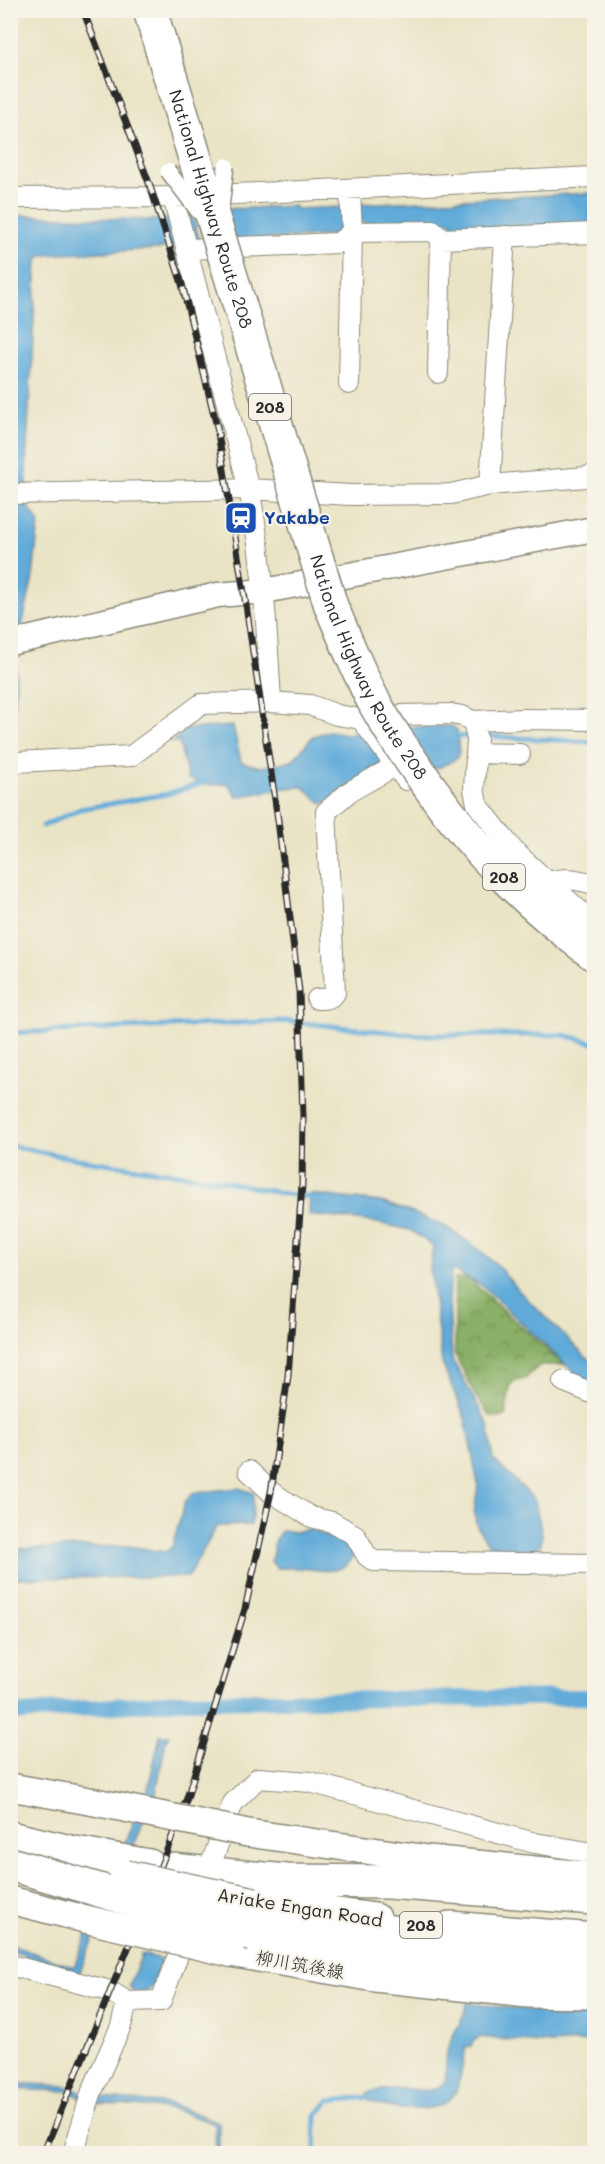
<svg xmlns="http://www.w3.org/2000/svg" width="605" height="2164" viewBox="0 0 605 2164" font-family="Mali,'Klee One',sans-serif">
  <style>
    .forest { fill: url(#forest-crowns); stroke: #5a6e48; stroke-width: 1.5 }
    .water { fill: #61abd9; stroke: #466b82; stroke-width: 1.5 }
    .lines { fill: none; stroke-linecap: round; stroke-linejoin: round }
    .stream { stroke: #61abd9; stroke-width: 5 }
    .canal { stroke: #61abd9; stroke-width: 16 }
    .minor-casing { stroke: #8a8878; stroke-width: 22 }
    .tertiary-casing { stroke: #8a8878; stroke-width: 27 }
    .secondary-casing { stroke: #8a8878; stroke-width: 30 }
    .trunk-casing { stroke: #8a8878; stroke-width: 36 }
    .motorway-casing { stroke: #8a8878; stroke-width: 36 }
    .minor { stroke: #fff; stroke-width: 20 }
    .tertiary { stroke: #fff; stroke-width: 24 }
    .secondary { stroke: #fff; stroke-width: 27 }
    .trunk { stroke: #fff; stroke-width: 33 }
    .motorway { stroke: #fff; stroke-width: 33 }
    .rail-casing { stroke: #2b2b2b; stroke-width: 7 }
    .rail { stroke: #f7f3e8; stroke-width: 4.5; stroke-dasharray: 14; stroke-linecap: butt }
    .pedestrian-bridge-casing { stroke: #8a8878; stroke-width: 18; stroke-linecap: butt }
    .secondary-bridge-casing { stroke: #8a8878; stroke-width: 30; stroke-linecap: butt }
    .trunk-bridge-casing { stroke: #8a8878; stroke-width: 36; stroke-linecap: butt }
    .motorway-bridge-casing { stroke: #8a8878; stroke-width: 36; stroke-linecap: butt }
    .pedestrian-bridge { stroke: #fff; stroke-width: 15 }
    .secondary-bridge { stroke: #fff; stroke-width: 27 }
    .trunk-bridge { stroke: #fff; stroke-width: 33 }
    .motorway-bridge { stroke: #fff; stroke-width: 33 }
    .labels { text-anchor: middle; stroke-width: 4.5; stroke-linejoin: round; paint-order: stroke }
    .shield { fill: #f7f3e8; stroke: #686764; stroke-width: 1.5 }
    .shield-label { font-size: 16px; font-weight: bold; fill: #2b2b2b }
    .street-label { font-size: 18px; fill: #2b2b2b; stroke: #f7f3e8 }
    .transit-label { font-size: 18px; font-weight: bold; fill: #164399; stroke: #f7f3e8; text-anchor: start }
  </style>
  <defs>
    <pattern id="forest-crowns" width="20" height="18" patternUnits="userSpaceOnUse" patternTransform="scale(1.5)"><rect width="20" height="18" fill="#89b066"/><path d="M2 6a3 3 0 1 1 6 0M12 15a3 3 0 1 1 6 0" fill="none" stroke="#708f54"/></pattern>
  </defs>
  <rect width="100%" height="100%" fill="#f7f3e8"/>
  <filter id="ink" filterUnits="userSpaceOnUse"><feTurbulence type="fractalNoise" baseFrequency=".0167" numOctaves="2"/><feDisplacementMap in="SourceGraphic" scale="12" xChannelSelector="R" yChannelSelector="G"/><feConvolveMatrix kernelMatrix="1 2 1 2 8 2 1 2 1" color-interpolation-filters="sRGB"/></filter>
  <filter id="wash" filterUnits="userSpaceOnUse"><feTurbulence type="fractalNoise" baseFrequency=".008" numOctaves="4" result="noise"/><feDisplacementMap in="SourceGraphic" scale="24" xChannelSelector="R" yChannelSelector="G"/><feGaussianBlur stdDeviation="1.35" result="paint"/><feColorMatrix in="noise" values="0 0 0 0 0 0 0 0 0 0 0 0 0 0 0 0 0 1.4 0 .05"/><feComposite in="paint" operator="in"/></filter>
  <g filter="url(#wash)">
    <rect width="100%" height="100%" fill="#eae4c6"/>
    <!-- forest -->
    <path class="forest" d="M455,1278L469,1279L564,1365H540L526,1378L511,1383L505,1416L491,1417L476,1396L455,1354Z"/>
    <!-- water -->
    <path class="water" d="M594,193V224L454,228L452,222L365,224L359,219L358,204Z
      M295,206V209L342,207L343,224L336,235L236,241L225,209Z
      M11,215L152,220L192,215L200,241L158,249L43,255L37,261L26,465L27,486H11V413L18,255L11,251Z
      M27,505L39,522L33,577L22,626L11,629V506Z
      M15,653L16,686L11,735V654Z
      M233,726L241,762L261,767L292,761L313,736L330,731L347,734L410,727L452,726L457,730L459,753L456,759L438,768L372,771L323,804L303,787L286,788L237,797L228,784L211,785L188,779L179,742H172L186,729Z
      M310,1194L381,1202L413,1213L446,1227L472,1244L496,1264L522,1294L594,1365V1388L587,1385L484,1287L451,1269L449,1301L452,1359L488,1424L493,1459L534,1499L542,1533L541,1544L532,1554L503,1557L491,1549L477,1526L474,1514L478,1484L465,1418L442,1363L430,1268L433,1246L410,1230L368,1221L309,1215Z
      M238,1488L254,1493L251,1525L217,1526L188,1577L11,1578V1549L129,1546L165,1552L172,1547L185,1502L193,1493Z
      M309,1529L344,1544L355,1555C340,1577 324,1570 302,1568C293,1568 285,1568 277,1568L271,1561L276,1538L282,1530L294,1532Z
      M160,1735H169L166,1740L155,1799L147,1794Z
      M141,1806L148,1811L105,1908L79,1974L11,1951V1945L74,1967L117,1859Z
      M142,1954L162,1959L152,1987L144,1993L133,1991L129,1986Z
      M467,2003L536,2011L594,2012V2041L550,2044L480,2037L473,2041L471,2046L466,2047C463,2058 460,2089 453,2096C438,2115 387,2111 368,2100L367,2094L369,2092C381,2090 392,2088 404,2089C421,2089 430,2095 445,2082C447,2071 445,2058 448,2048C453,2031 465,2020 467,2003Z
      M11,2083L66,2086L94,2097L171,2104L219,2122V2153H216L215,2124L172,2109L93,2103L67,2091L11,2089Z"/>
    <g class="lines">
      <!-- stream -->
      <path class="stream" d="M484,736L594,742
        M453,737L470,736
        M43,826L80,809L167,794L209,781
        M10,1033L285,1021L415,1035H564L594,1043
        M10,1145C75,1161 141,1168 207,1178C244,1184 279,1195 316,1198
        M315,2154L316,2116L329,2101L369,2097"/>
      <!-- canal -->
      <path class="canal" d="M10,1712L23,1713L180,1701L594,1697"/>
    </g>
  </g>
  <g filter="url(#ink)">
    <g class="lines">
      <!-- minor casing -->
      <g class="minor-casing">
        <path id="minor" d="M173,197L249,489C263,559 267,630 271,702
          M10,198L173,197L594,177
          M188,249L338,243L352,232L433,231L441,239L594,233
          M438,373L441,239
          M349,384L352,232L350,189
          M490,485L505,236
          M10,494L249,489L350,495L451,494L490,485L586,477L594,474
          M361,719L406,780
          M473,721L477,740L474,789L477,804L514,851L594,924
          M476,753L520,754
          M17,762L131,756L201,704L271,702L310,705L337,715L361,719L401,715L451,714L462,716L473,721L524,719L594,720
          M547,883C563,876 578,880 594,884
          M317,999C325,999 330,999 335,993L326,812L349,792L395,766
          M563,1381L594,1394
          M249,1471L271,1492L311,1517L332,1522L355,1535L367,1556L374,1561L594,1564
          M211,1864L233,1803L258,1778L310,1782L535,1843L594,1853
          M10,1965L110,1991L127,2002L121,2026L92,2091L73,2154
          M127,2002L161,2001L187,1931"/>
      </g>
      <!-- tertiary casing -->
      <g class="tertiary-casing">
        <path id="tertiary" d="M10,643L218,595L264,591L594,529"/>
      </g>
      <!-- secondary casing -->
      <g class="secondary-casing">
        <path id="secondary" d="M10,1787L95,1802
          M248,1833L428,1859L594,1876
          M10,1900L81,1918
          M230,1953L375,1978L528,1994L594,1995"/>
      </g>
      <!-- trunk casing -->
      <g class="trunk-casing">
        <path id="trunk" d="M429,786C476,853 529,905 594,954"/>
      </g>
      <!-- motorway casing -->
      <g class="motorway-casing">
        <path id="motorway" d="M10,1838L75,1853L149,1866
          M171,1870L287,1881L388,1882L594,1898
          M254,1904L375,1920
          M351,1928L472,1940
          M450,1928L594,1940
          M253,1935L403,1957L538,1967L594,1968"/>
      </g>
      <!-- minor -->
      <use href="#minor" class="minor"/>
      <!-- tertiary -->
      <use href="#tertiary" class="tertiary"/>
      <!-- secondary -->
      <use href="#secondary" class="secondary"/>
      <!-- trunk -->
      <use href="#trunk" class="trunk"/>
      <!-- motorway -->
      <use href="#motorway" class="motorway"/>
      <!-- rail casing -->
      <g class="rail-casing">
        <path id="rail" d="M43,2154L143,1912L187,1798L245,1609L271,1492L288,1376L302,1185L303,1117L299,991L278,820L246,605L217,427L182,284L149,183L83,10"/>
      </g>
      <!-- rail -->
      <use href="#rail" class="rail"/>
      <!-- pedestrian-bridge casing -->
      <g class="pedestrian-bridge-casing">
        <path id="pedestrian-bridge" d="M168,171L199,212L211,213L221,208L226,166"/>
      </g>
      <!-- secondary-bridge casing -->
      <g class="secondary-bridge-casing">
        <path id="secondary-bridge" d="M95,1802L248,1833
          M81,1918L230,1953"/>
      </g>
      <!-- trunk-bridge casing -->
      <g class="trunk-bridge-casing">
        <g id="trunk-bridge">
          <path id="s1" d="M150,10L331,606C345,638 357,669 373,700C389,730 409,758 429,786"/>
        </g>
      </g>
      <!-- motorway-bridge casing -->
      <g class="motorway-bridge-casing">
        <path id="motorway-bridge" d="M10,1864L253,1935
          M126,1877L254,1904"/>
      </g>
      <!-- pedestrian-bridge -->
      <use href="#pedestrian-bridge" class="pedestrian-bridge"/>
      <!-- secondary-bridge -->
      <use href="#secondary-bridge" class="secondary-bridge"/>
      <!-- trunk-bridge -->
      <use href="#trunk-bridge" class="trunk-bridge"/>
      <!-- motorway-bridge -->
      <use href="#motorway-bridge" class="motorway-bridge"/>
    </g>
  </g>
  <!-- icons -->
  <defs>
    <g id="station-square" transform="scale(1.725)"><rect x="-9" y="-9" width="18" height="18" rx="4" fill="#1a4fb4" stroke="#f7f3e8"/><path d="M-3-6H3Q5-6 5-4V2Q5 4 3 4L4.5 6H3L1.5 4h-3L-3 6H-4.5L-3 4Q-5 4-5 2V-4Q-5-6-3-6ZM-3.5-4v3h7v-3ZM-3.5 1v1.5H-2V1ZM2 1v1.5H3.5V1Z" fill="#fff"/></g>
  </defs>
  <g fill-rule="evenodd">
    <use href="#station-square" x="241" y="518"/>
  </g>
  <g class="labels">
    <!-- shield labels -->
    <g class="shield">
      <rect x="249" y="394" width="42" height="26" rx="4.5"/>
      <rect x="483" y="864" width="42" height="26" rx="4.5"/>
      <rect x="400" y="1912" width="42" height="26" rx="4.5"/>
    </g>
    <g class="shield-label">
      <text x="270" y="413">208</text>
      <text x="504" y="883">208</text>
      <text x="421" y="1931">208</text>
    </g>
    <!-- street labels -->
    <g class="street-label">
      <text dy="6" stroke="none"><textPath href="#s1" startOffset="208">National Highway Route 208</textPath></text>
      <text dy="6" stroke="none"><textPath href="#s1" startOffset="694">National Highway Route 208</textPath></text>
      <text transform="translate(300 1908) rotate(9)" y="6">Ariake Engan Road</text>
      <text transform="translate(300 1965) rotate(10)" y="6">柳川筑後線</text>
    </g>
    <!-- transit labels -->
    <g class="transit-label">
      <text x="264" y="524">Yakabe</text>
    </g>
  </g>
  <!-- margin -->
  <rect width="605" height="2164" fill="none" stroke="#f7f3e8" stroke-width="36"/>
</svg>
